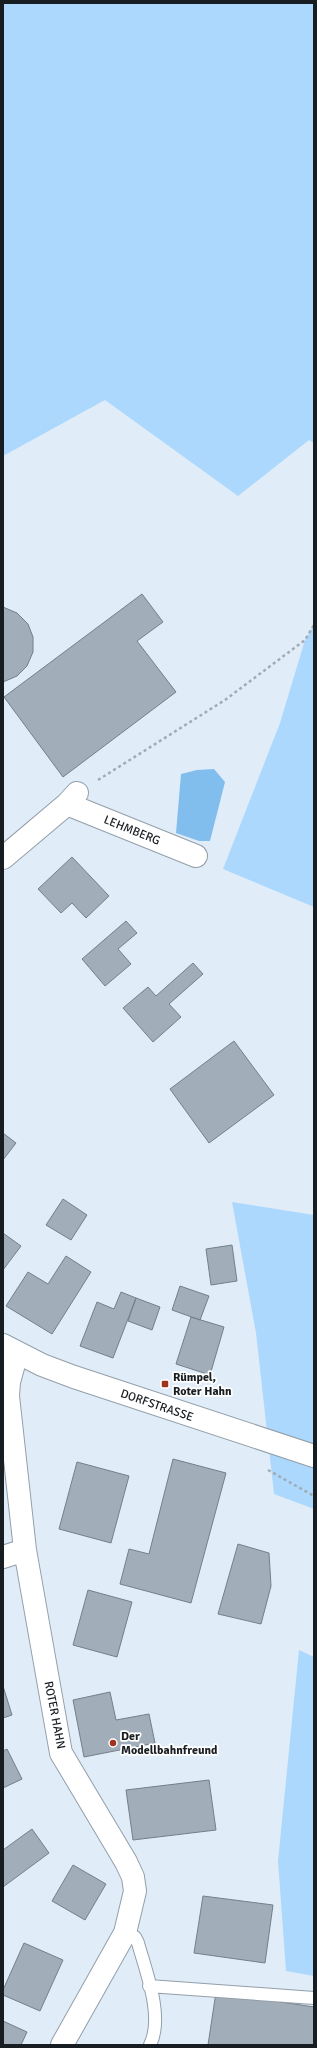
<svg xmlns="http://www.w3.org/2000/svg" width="317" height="2048" viewBox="0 0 317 2048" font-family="Signika,sans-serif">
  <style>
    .green { fill: #abd8fc }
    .water { fill: #81bded }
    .building { fill: #a1aeb9; stroke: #73808a }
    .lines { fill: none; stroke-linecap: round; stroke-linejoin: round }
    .service-casing { stroke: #929faa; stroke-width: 14 }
    .minor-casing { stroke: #929faa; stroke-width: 24 }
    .tertiary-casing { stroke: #929faa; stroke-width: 24 }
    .path { stroke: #a0abb4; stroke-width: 2.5; stroke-dasharray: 3 3; stroke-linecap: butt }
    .service { stroke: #fff; stroke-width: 12 }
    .minor { stroke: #fff; stroke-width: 22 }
    .tertiary { stroke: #fff; stroke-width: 22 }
    .poi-dot { fill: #9e3520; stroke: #fff; stroke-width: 1.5 }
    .labels { text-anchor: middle; stroke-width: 3.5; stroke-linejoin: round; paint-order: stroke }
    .street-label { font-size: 12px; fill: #181d21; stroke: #fff }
    .poi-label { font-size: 12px; font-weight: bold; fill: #181d21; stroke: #fff; text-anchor: start }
  </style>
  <rect width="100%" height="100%" fill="#e0edf9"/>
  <!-- green -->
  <path class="green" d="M3,3H314V443L309,440L238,496L105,400L3,456Z
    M314,625V907L223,869L280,723L305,640Z
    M232,1202L314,1215V1509L274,1494L256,1333Z
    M299,1650L314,1657V1976L286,1971L278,1861Z"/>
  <!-- water -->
  <path class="water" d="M214,769L225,782L210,841H199L176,833L181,774L197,770Z"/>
  <!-- building -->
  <path class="building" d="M142,594L163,622L137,641L176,692L63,777L4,697Z
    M3,607L17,613L28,624L33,637V652L27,666L17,676L3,682Z
    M72,857L109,896L86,918L72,903L61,913L38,889Z
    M126,921L137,933L118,949L131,964L105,986L82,959Z
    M193,963L203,974L169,1004L181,1017L153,1042L123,1008L148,987L156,996Z
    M234,1041L274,1095L209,1143L170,1089Z
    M3,1133L16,1143L3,1160Z
    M63,1199L87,1215L71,1240L46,1225Z
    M3,1233L21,1246L3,1270Z
    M232,1245L237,1281L211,1285L206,1249Z
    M66,1256L91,1272L52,1334L6,1306L28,1272L48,1284Z
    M180,1286L209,1296L200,1320L172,1310Z
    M121,1292L136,1298L113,1358L80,1346L97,1302L114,1309Z
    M136,1298L160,1307L152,1330L128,1321Z
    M191,1317L224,1327L210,1375L176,1364Z
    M173,1459L226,1473L191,1603L120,1584L129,1549L149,1554Z
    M77,1462L129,1476L111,1543L59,1529Z
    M238,1544L269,1553L271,1586L261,1624L218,1614Z
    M88,1590L132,1602L117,1657L73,1645Z
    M3,1686L12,1715L3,1718Z
    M110,1692L116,1720L149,1714L155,1743L84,1757L73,1700Z
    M7,1749L22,1779L3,1788V1751Z
    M209,1780L216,1830L133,1840L126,1790Z
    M32,1829L49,1853L3,1887V1850Z
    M73,1865L106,1884L85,1920L52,1901Z
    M203,1896L273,1905L265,1963L194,1953Z
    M24,1943L63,1960L40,2011L3,1995V1990Z
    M216,1992L314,2007V2045H208Z
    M3,2021L27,2032L21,2045H3Z"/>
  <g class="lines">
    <!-- service casing -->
    <g class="service-casing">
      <path id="service" d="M125,1933L135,1937L138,1943C146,1972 164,2017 150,2045
        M149,1986L314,1998"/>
    </g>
    <!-- minor casing -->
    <g class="minor-casing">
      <path id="minor" d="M67,804L196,856
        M3,858L67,804L77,793
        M17,1353L9,1382L8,1396L25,1550L61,1753L126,1862L133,1877L135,1891L125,1933L62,2045
        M3,1557L25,1550"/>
    </g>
    <!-- tertiary casing -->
    <g class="tertiary-casing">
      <path id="tertiary" d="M3,1345L42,1365L74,1377L314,1456"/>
    </g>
    <!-- path -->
    <path class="path" d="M98,780L225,700L305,640L314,625
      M268,1470L314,1496"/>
    <!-- service -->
    <use href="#service" class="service"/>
    <!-- minor -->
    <use href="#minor" class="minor"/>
    <!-- tertiary -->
    <use href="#tertiary" class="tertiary"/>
  </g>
  <!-- markers -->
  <g class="poi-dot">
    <rect x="161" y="1380" width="8" height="8" rx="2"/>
    <circle cx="113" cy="1743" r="4"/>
  </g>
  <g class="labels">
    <!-- street labels -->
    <g class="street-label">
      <text transform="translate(132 830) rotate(22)" y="4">LEHMBERG</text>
      <text transform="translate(157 1405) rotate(19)" y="4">DORFSTRASSE</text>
      <text transform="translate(55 1715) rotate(79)" y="4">ROTER HAHN</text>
    </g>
    <!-- poi labels -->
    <g class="poi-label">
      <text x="173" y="1381">Rümpel,<tspan x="173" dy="14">Roter Hahn</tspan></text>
      <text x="121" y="1740">Der<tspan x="121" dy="14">Modellbahnfreund</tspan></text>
    </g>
  </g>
  <!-- border -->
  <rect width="317" height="2048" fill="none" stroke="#181d21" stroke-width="8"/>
</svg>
